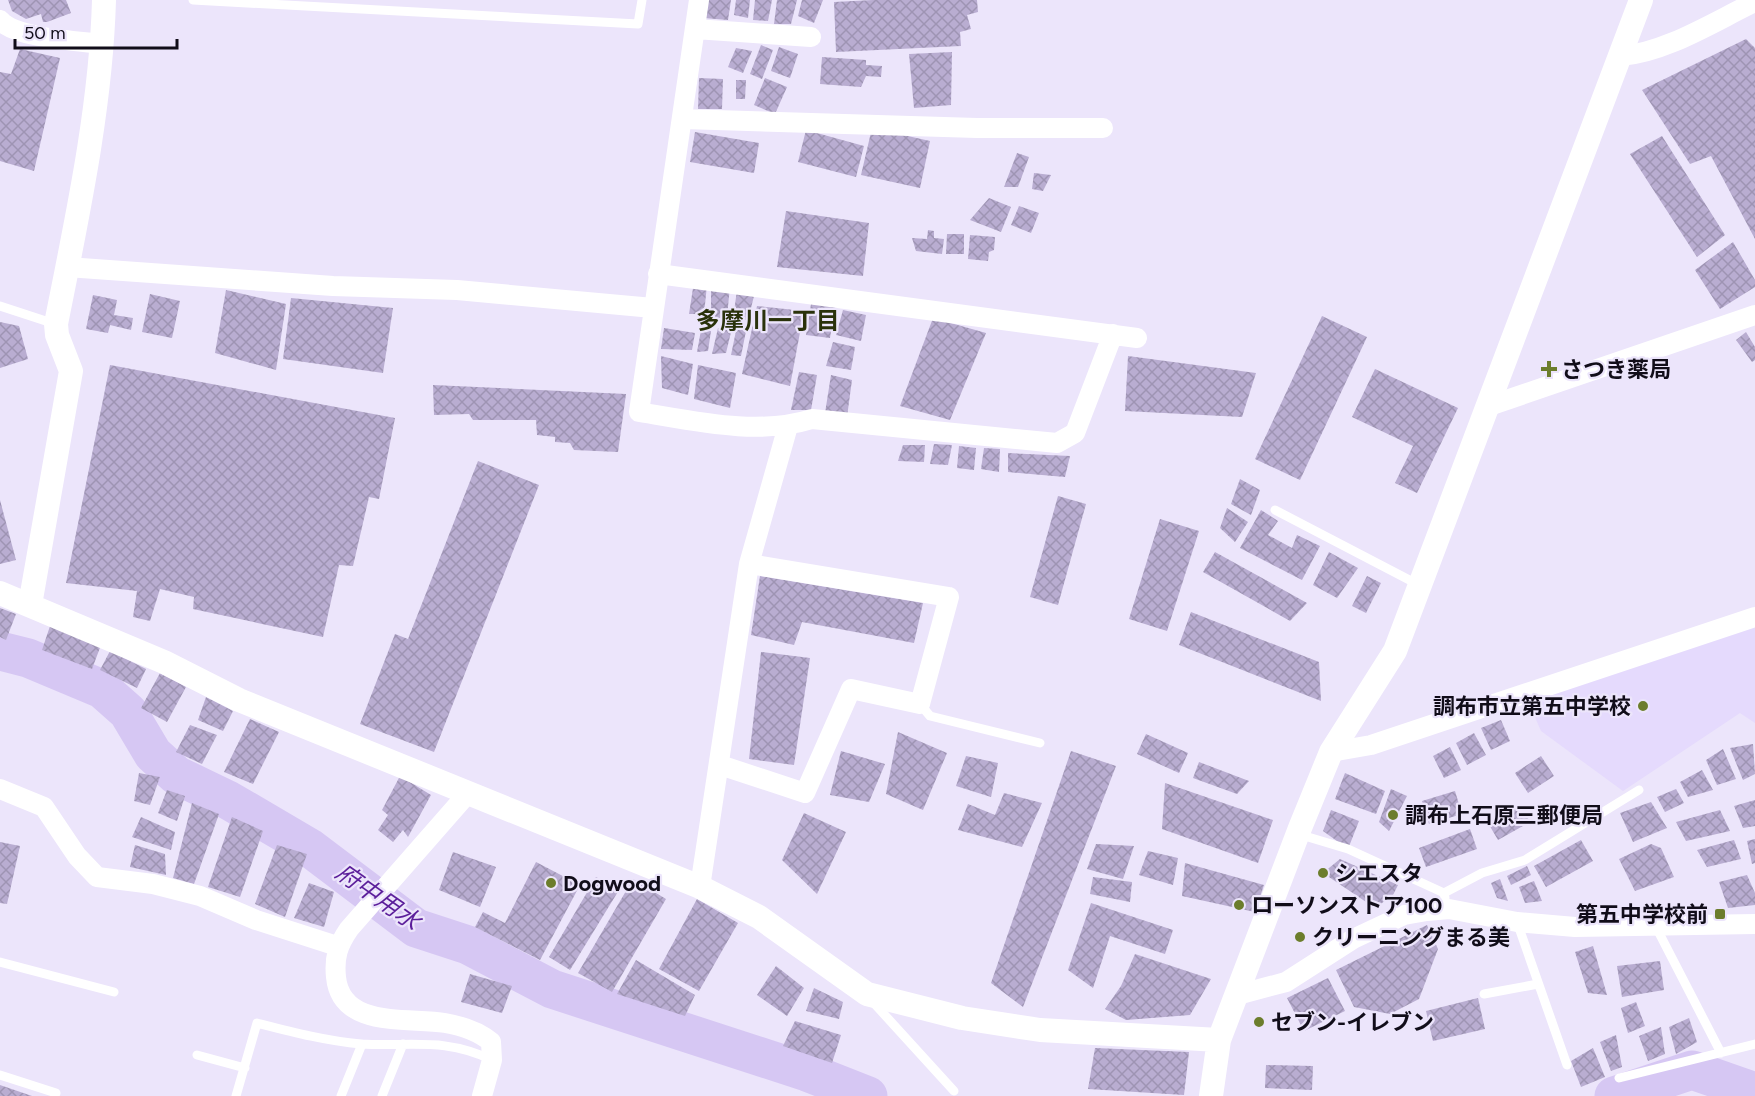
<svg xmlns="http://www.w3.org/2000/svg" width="1755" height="1096" viewBox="0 0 1755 1096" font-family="Figtree,'Noto Sans JP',sans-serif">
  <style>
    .built { fill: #e5dafd }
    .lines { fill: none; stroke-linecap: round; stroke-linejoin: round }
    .river { stroke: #d6c7f3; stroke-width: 39 }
    .building { fill: url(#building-cross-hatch) }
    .service { stroke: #fff; stroke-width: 9 }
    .minor { stroke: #fff; stroke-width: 20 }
    .tertiary { stroke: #fff; stroke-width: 24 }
    .poi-dot { fill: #6c7d2c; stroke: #ece5fb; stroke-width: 2 }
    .labels { text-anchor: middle; stroke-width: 4.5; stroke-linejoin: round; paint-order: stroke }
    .poi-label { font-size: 22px; font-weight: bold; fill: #110d19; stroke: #ece5fb; text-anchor: start }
    .neighbourhood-label { font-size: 24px; font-weight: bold; fill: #2a320b; stroke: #ece5fb }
    .water-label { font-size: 24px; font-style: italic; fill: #5c1f9b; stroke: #ece5fb }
  </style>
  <defs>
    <pattern id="building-cross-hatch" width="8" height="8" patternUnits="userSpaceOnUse" patternTransform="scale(1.5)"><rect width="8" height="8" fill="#b9add1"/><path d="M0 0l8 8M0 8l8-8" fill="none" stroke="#9e94b3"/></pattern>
  </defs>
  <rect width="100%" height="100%" fill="#ece5fb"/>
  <!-- built -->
  <path class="built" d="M1755,626V723L1740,713L1623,791L1541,731L1527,699Z"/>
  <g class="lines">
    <!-- river -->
    <path class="river" d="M0,651L28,658L102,689L128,712L153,754L176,775L228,800L310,848L416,928L468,945L552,989L807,1072L868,1096
      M1614,1096L1692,1070L1755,1092"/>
  </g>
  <!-- building -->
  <path class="building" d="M8,0H66L71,13L47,22H43L41,14L26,19L12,11Z
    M706,0H731L728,20L704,18Z
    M736,0H750L748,18L734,15Z
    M755,0H772L768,21L753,20Z
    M777,0H797L791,24H774Z
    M802,0H823L814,23L798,16Z
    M873,0H977L978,12L967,15L971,29L960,32L961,46L836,52L834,2Z
    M1746,39L1755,48V239L1711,156L1690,164L1642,90Z
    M761,45L773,50L762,79L750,74Z
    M779,47L798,54L790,78L771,71Z
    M736,48L752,51L743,73L728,67Z
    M20,49L60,58L34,171L0,161V72L11,74Z
    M952,52L951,105L914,108L909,54Z
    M822,57L866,60V65L882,66L881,77L866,76L861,87L820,84Z
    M699,78L723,79L722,109H698Z
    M765,78L787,87L775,114L754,105Z
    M736,80H746L745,99H736Z
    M872,128L930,141L920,188L861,175Z
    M806,130L864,146L856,177L798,162Z
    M695,132L759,143L754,173L690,162Z
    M1662,136L1725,235L1697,257L1630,154Z
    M1017,153L1029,157L1018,187H1004Z
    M1034,173L1051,175L1043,191L1032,189Z
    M989,198L1011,207L1001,232L970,220Z
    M1019,206L1039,213L1031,233L1011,225Z
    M786,211L869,223L863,276L777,267Z
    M928,230L934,231V238L944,239L942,254L916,251L912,238L927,239Z
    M947,234H964V254H946Z
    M970,235L995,237L994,250L989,252L988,261L968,259Z
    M1733,242L1755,280V287L1720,309L1695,270Z
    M707,285L704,314H689L693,288Z
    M730,286L727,317L711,319V289Z
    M226,290L286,304L276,370L215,353Z
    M737,290L755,292L748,320L733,319Z
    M150,294L180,301L172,338L142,332Z
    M93,295L117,300L114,315L133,318L131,330L110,325L108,333L86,329Z
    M291,298L393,308L383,373L283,359Z
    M811,304L835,306L830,338L806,335Z
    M757,306L804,311L790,386L742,374Z
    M843,310L866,315L861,341L836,335Z
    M1322,316L1367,337L1300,480L1255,459Z
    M933,318L986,333L950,420L900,406Z
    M0,322L19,326L28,359L0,368Z
    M737,326H747L741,356L731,355Z
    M664,328L695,333L692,350L661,349Z
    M718,328H732L726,353L712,354Z
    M701,330L711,331L708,351L697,352Z
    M1746,332L1755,347V360L1752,362L1736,340Z
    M833,342L855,347L851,370L826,366Z
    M661,356L693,364L688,395L662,388Z
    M1128,356L1256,373L1242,417L1125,411Z
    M110,365L395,418L379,499L369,497L353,566L339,565L323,637L193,609L194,597L160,589L150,621L133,617L137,591L66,583Z
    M698,365L736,373L730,408L694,399Z
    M1375,369L1458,408L1417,493L1395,483L1413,446L1352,417Z
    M799,372L817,375L811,410H791Z
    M831,375L852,380L847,417L825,413Z
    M433,385L626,394L618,452L574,450L570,443L555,442V437L537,435L536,420H473L469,414L434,415Z
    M934,444L952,445L948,465L930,464Z
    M903,445H925L924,462L898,461Z
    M959,446L976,448L974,470L957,468Z
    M984,448L1000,449L999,472L981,469Z
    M1008,453L1070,456L1065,477L1008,472Z
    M478,461L539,485L434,752L360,724L395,634L408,639Z
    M1240,479L1260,490L1251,515L1231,504Z
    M1058,496L1086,504L1058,605L1030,597Z
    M0,500L16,560L0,564Z
    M1227,508L1248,522L1235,542L1220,528Z
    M1261,510L1278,521L1268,535L1292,548L1297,535L1320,546L1302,580L1240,548Z
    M1160,519L1199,531L1167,631L1129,619Z
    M1215,552L1307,603L1290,621L1203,572Z
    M1329,552L1358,568L1337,598L1313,585Z
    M760,576L923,603L914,643L802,622L794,645L751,635Z
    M1367,576L1381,583L1366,613L1352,606Z
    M0,608L16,614L6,640L0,637Z
    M1191,612L1319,662L1321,701L1179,645Z
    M50,626L101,645L92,669L42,650Z
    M110,651L146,669L137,688L100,670Z
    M761,652L810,658L794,765L749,759Z
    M160,673L186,687L167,722L141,708Z
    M206,697L233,711L223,731L198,720Z
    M250,719L279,732L253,784L224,772Z
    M1501,720L1510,741L1491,750L1481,728Z
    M190,725L217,735L202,764L176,752Z
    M898,732L947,753L923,810L886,794Z
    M1474,733L1486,755L1467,765L1456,743Z
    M1146,734L1188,753L1179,773L1137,754Z
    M1753,744L1755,774L1743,780L1730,748Z
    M1450,747L1461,770L1444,778L1433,756Z
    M1723,749L1736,779L1717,785L1706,760Z
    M841,751L885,764L869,802L830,795Z
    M1071,751L1116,766L1023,1007L991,983Z
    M966,756L998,763L991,797L956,786Z
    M1541,756L1554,776L1528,793L1515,773Z
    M1199,762L1249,781L1237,794L1193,778Z
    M1702,770L1713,790L1688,797L1680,782Z
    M139,773L160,777L150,805L134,801Z
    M1345,773L1385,791L1376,814L1335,799Z
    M400,776L431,795L408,837L403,830L393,842L378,830L388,815L382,810Z
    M1165,783L1273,820L1258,863L1162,829Z
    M1391,789L1407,796L1389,831L1379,822Z
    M1676,789L1684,803L1665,812L1657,797Z
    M167,790L185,796L177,821L158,813Z
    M1455,791L1462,814L1429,824L1422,801Z
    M1004,793L1042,803L1022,847L958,830L968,804L995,815Z
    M1755,800V826L1743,828L1734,806Z
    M1651,802L1667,828L1633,842L1620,813Z
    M192,803L219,814L194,884L173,878Z
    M1521,805L1530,822L1498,840L1488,823Z
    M1331,810L1359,821L1348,849L1323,831Z
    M1720,810L1730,831L1686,841L1676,822Z
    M804,813L846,832L817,894L782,860Z
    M141,817L175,832L171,850L132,837Z
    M232,817L263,831L240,897L208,887Z
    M1470,829L1477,849L1426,867L1419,848Z
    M1755,839V863L1752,864L1747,841Z
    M1581,840L1593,861L1546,887L1534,866Z
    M1734,840L1741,859L1707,867L1697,850Z
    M0,842L20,846L7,904L0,903Z
    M1096,844L1134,846L1123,879L1087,869Z
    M1651,844L1661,848L1674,877L1635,891L1619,859Z
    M135,845L165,854L166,875L130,867Z
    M277,845L307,854L285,917L255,904Z
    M1148,851L1178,858L1173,885L1139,875Z
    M453,852L496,867L480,907L439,890Z
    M1340,859L1398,885L1393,895L1375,908L1323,873Z
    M536,862L580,885L540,960L475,927L483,912L505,923Z
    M1185,863L1264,885L1255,912L1182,896Z
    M1527,866L1531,875L1511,885L1507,876Z
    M1747,875L1755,893V905L1728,908L1719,882Z
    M596,877L619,890L570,970L549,957Z
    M1093,877L1132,882L1130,902L1090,894Z
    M633,879L666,899L612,992L578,973Z
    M1500,879L1508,901L1497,898L1491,883Z
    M1534,881L1542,901L1525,903L1519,887Z
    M309,883L334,892L324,927L294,918Z
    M697,899L738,923L699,991L659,969Z
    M1091,903L1173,930L1165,954L1110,936L1093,988L1068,970Z
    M1427,925L1438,949L1419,999L1390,1014L1354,1007L1336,970Z
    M1593,946L1607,995L1588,993L1575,952Z
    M1135,954L1211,979L1190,1015L1126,1020L1105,1009L1121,986Z
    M636,960L695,995L685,1016L617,994Z
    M1660,961L1664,990L1622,997L1617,966Z
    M776,966L804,988L787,1016L757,995Z
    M470,974L512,986L502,1013L461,1002Z
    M1328,978L1345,1011L1304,1031L1287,998Z
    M814,988L843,1002L839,1019L806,1011Z
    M1478,998L1485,1029L1433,1041L1426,1011Z
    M1636,1002L1645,1026L1628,1033L1621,1008Z
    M1689,1018L1697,1042L1676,1054L1669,1027Z
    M795,1021L841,1035L832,1063L783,1046Z
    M1661,1027L1665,1054L1648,1061L1639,1036Z
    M1616,1035L1622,1067L1611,1071L1600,1042Z
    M1095,1048L1189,1052L1184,1095L1088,1089Z
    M1593,1048L1605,1077L1581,1087L1571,1061Z
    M1266,1065L1313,1066L1312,1090L1265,1088Z
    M0,1085L32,1096H0Z"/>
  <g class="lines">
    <!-- service -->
    <path class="service" d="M193,0L638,24L642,0
      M0,306L55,324
      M1275,510L1419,585
      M920,704L930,716L1040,743
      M1298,834L1348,849L1444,893L1445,898
      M1444,893L1482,873L1525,860L1639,790
      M1517,922L1567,1065
      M1656,927L1721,1053
      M0,962L114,992
      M1484,994L1538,984
      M872,1001L954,1091
      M197,1055L245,1068
      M0,1075L56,1093
      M1619,1078L1755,1044
      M236,1096L257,1023C292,1032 326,1041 361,1044C411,1047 444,1037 492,1060
      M341,1096L362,1044
      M382,1096L403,1044"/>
    <!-- minor -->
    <path class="minor" d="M699,0L639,412C695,421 757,436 812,419L1057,443L1075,433L1113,334
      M0,20C14,38 79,41 103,44
      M695,29L811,37
      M1621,56C1665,53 1715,21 1755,2
      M683,119L977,128H1103
      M67,267L333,286L457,290L653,308
      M658,274L1137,338
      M1486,407L1755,315
      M1331,752L1371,745L1755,617
      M720,765L805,793L851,689L920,704L949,597L749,564
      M0,789L44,807L77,856L97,877L153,884L200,896L256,920L337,946
      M469,792L349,929C338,945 334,957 336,977C341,1029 408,1017 445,1023C462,1026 478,1031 491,1042L492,1060L482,1096
      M700,887L749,564L788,426
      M1237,995L1286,982L1353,939L1404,915L1427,911L1449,909L1517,922L1575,927L1755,924"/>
    <!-- tertiary -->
    <path class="tertiary" d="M0,593L164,662L239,700L700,887L759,917L867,994L962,1018L1040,1030L1219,1040
      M30,605L71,371L57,335L56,324C77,218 101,108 104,0
      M1211,1096L1219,1040L1300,828L1331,752L1395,651L1641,0"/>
  </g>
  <!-- markers -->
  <g class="poi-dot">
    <path d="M1546 360h6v6h6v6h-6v6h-6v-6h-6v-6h6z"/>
    <circle cx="1643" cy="706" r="6"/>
    <circle cx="1393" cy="815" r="6"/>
    <circle cx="1323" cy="873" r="6"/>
    <circle cx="551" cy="883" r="6"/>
    <circle cx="1239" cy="905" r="6"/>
    <rect x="1714" y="908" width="12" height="12" rx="3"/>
    <circle cx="1300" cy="937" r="6"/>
    <circle cx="1259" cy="1022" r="6"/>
  </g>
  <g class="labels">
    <!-- poi labels -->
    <g class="poi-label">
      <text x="1561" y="377">さつき薬局</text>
      <text x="1631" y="714" text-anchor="end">調布市立第五中学校</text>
      <text x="1405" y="823">調布上石原三郵便局</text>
      <text x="1335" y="881">シエスタ</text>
      <text x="563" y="891">Dogwood</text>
      <text x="1251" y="913">ローソンストア100</text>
      <text x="1708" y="922" text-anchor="end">第五中学校前</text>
      <text x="1312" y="945">クリーニングまる美</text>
      <text x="1271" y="1030">セブン-イレブン</text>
    </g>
    <!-- neighbourhood labels -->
    <g class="neighbourhood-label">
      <text x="768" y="329">多摩川一丁目</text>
    </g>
    <!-- water labels -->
    <g class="water-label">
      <text transform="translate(378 897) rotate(35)" y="8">府中用水</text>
    </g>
  </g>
  <!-- scale -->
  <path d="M15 39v9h162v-9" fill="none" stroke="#110d19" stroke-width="3"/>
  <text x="24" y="39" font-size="18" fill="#110d19" stroke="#ece5fb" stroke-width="4.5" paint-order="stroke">50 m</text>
</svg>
